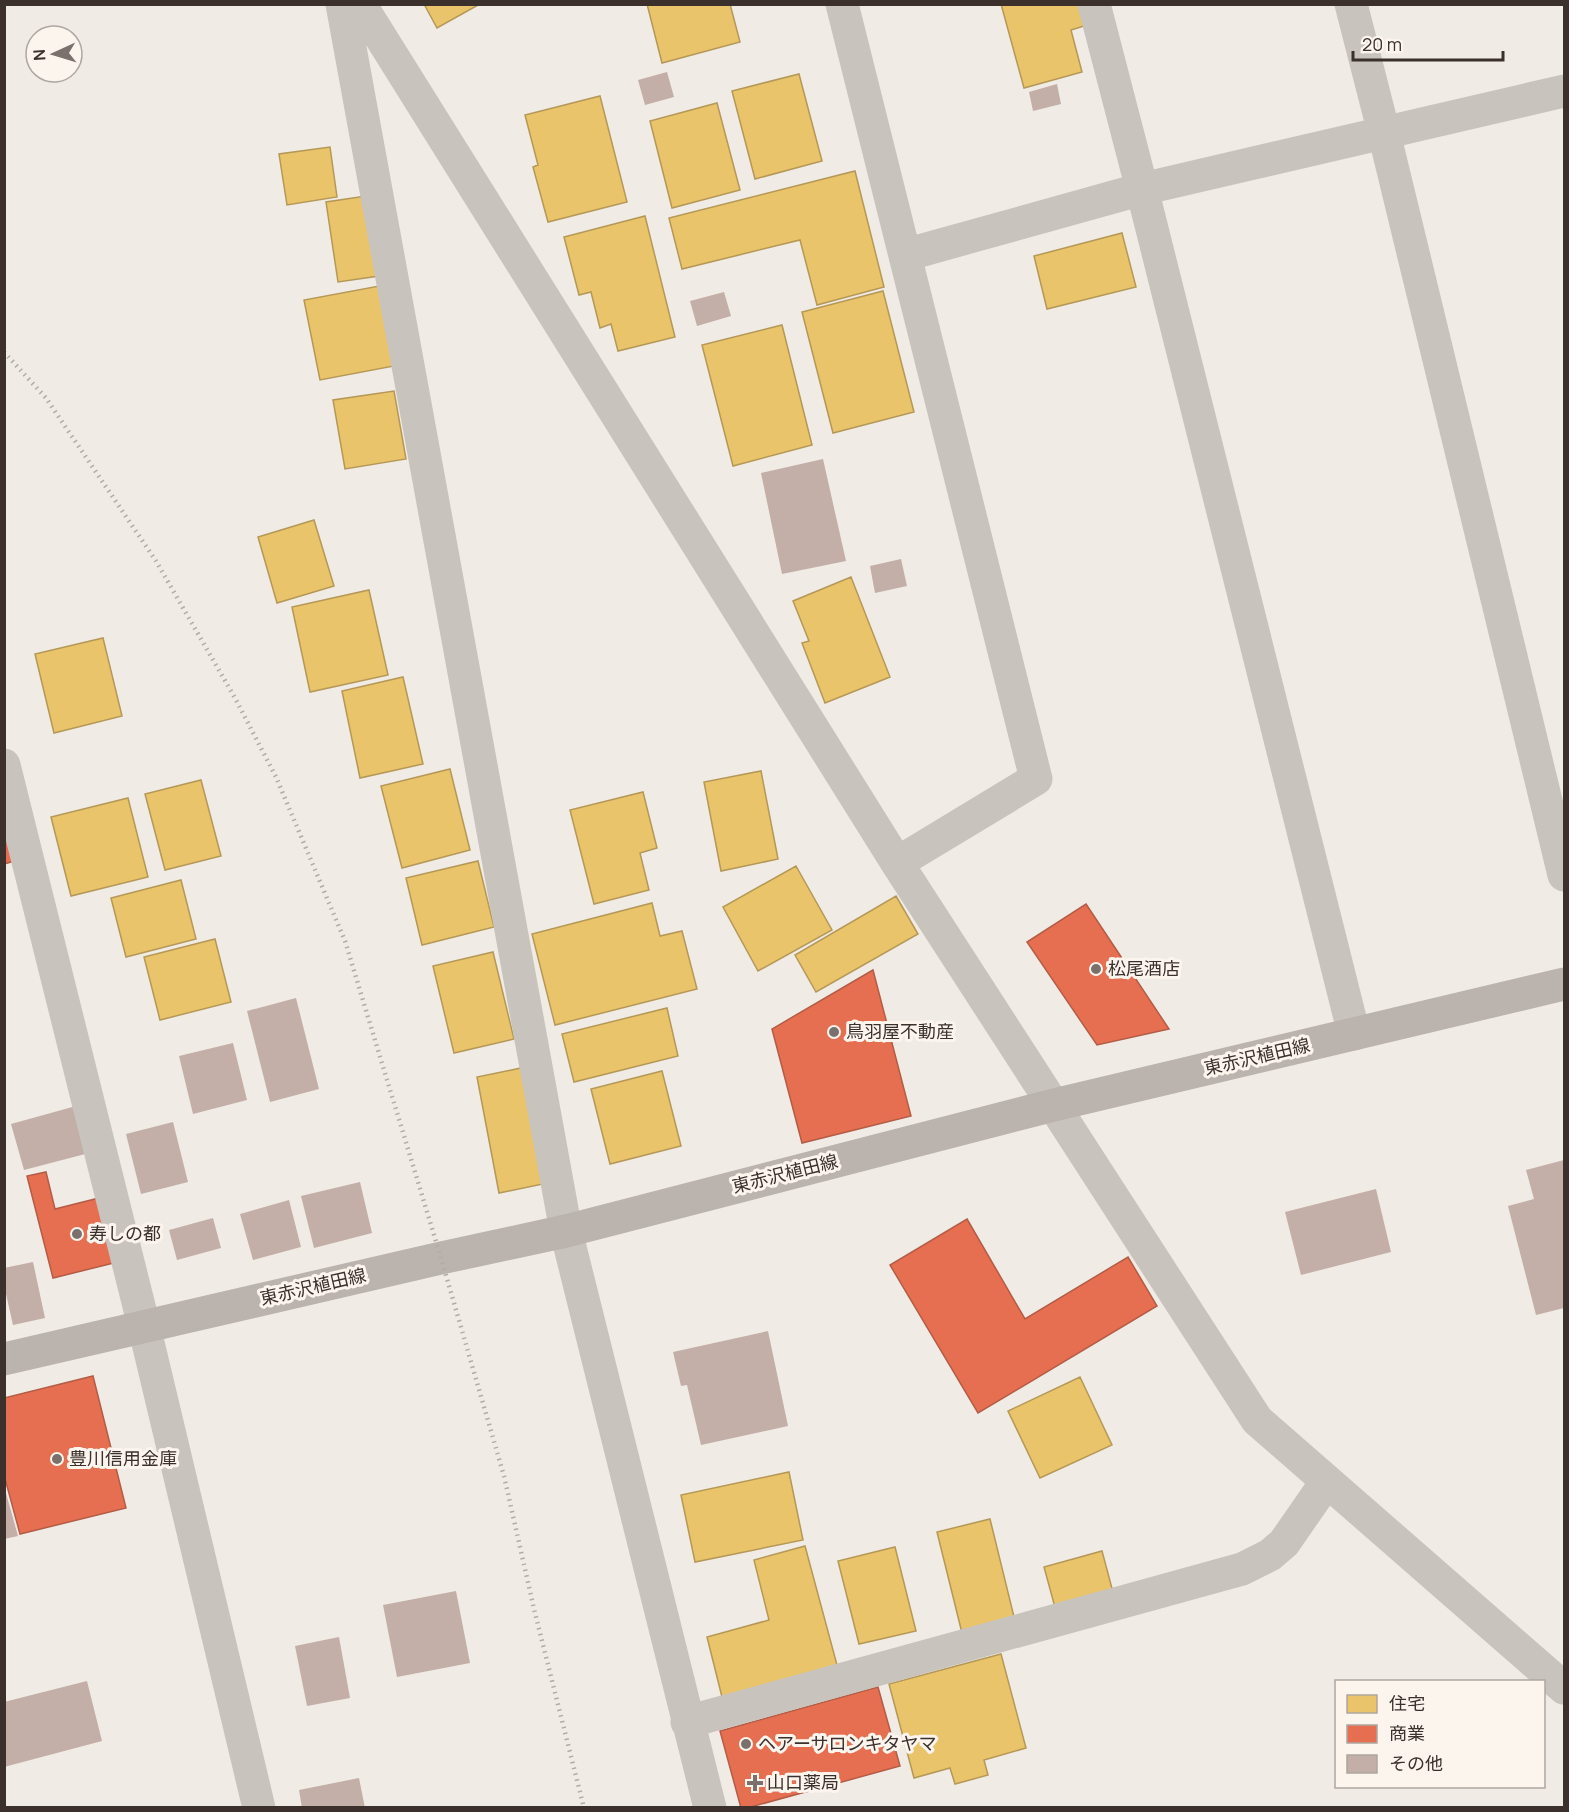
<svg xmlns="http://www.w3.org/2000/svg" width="1569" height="1812" viewBox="0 0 1569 1812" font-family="Manrope,'Noto Sans JP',sans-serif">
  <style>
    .homes { fill: #e9c46a; stroke: #b59857; stroke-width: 1.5 }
    .shops { fill: #e76f51; stroke: #b35c46; stroke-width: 1.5 }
    .building { fill: #c3afa7 }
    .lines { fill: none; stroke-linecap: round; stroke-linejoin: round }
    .minor { stroke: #c9c3be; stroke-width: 33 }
    .secondary { stroke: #bab3ae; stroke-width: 33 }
    .rail { stroke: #b1aca8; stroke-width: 4.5; stroke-dasharray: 1.5 4.5; stroke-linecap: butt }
    .poi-dot { fill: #7a716c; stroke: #fbf5ee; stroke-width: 2 }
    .labels { text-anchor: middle; stroke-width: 6; stroke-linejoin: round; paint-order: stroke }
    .poi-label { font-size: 18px; fill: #3b302b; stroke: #fbf5ee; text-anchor: start }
    .street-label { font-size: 18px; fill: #3b302b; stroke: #fbf5ee }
  </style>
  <rect width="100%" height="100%" fill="#f0ebe5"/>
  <!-- homes -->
  <path class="homes" d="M424,4H480L437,28Z
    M647,4H730L740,42L662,63Z
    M1001,4H1078L1084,26L1071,30L1082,72L1024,88Z
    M799,74L822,161L755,179L732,91Z
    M600,96L627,202L548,222L533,167L538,165L525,115Z
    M717,103L740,190L672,208L650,121Z
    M330,147L337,197L287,205L279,154Z
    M855,171L884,287L817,305L800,240L682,269L669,218Z
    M366,196L379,276L338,282L326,202Z
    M645,216L675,337L618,351L611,324L600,328L591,292L579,295L564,237Z
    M1122,233L1136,287L1047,309L1034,256Z
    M379,286L394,366L320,380L304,300Z
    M883,291L914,412L833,433L802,312Z
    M782,325L812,445L733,466L702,345Z
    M394,391L406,459L345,469L333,400Z
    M314,520L334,586L277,603L258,537Z
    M851,577L890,677L825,703L802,643L809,641L793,601Z
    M369,590L388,675L310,692L292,607Z
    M103,638L122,716L54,733L35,654Z
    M403,677L423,764L360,778L342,691Z
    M450,769L470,850L402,868L381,786Z
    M761,771L778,859L721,871L704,782Z
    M201,780L221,856L165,870L145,794Z
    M643,792L657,848L640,853L649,890L594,904L570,810Z
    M128,798L148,877L71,896L51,817Z
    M478,861L494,927L422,945L406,878Z
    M796,866L832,930L758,971L723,907Z
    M181,880L196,939L126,957L111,898Z
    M896,896L918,934L816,992L795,955Z
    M652,903L660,936L682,931L697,989L555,1025L532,934Z
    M215,939L231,1002L160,1020L144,957Z
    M493,952L514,1039L454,1053L433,966Z
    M667,1008L678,1056L574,1082L562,1034Z
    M521,1068L543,1184L499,1193L477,1077Z
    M662,1071L681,1146L610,1164L591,1089Z
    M1080,1377L1112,1445L1040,1478L1008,1411Z
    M789,1472L803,1540L695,1562L681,1495Z
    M990,1519L1016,1625L963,1637L937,1532Z
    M805,1546L837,1665L722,1697L707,1637L769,1620L754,1560Z
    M895,1547L916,1631L859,1644L838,1561Z
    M1102,1551L1114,1596L1056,1611L1044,1567Z
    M1001,1654L1026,1748L984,1760L988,1775L955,1784L950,1768L914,1778L889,1684Z"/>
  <!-- shops -->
  <path class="shops" d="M4,821L15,861L4,864Z
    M1086,904L1169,1029L1097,1045L1027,942Z
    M873,970L911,1116L802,1143L772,1029Z
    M46,1172L55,1209L107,1196L122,1261L53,1278L27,1176Z
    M967,1219L1025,1319L1128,1257L1157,1306L978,1413L890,1265Z
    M93,1376L126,1508L20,1534L4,1475V1398Z
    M878,1687L900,1766L747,1808H741L720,1731Z"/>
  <!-- building -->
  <path class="building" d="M667,72L674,97L645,105L638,80Z
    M1057,84L1061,104L1033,111L1029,92Z
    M724,292L731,316L697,326L690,301Z
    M823,459L846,561L782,574L761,473Z
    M901,559L907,586L875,593L870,566Z
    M296,998L319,1089L270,1102L247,1011Z
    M233,1043L247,1100L193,1114L179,1056Z
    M76,1106L89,1153L24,1170L11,1124Z
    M173,1122L188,1182L141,1194L126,1134Z
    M1564,1160V1308L1536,1315L1508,1206L1534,1199L1526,1170Z
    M360,1182L372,1233L314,1248L301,1196Z
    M1376,1189L1391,1252L1301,1275L1285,1212Z
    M289,1200L301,1247L253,1260L240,1214Z
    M213,1218L221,1248L177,1260L169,1230Z
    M33,1262L45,1318L13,1325L4,1285V1268Z
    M768,1331L788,1426L701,1445L687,1385L681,1386L673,1352Z
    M4,1486L18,1536L4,1539Z
    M456,1591L470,1663L397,1677L383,1605Z
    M339,1637L350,1698L307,1706L295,1646Z
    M87,1681L102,1741L4,1767V1702Z
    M359,1778L365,1808H302L299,1790Z"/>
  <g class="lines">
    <!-- minor -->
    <path class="minor" d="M342,4L566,1231L710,1808
      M360,4L897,863L1257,1420L1564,1688
      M842,4L1036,779L897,863
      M1094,4L1142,189L1354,1034
      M1351,4L1384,133L1564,875
      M905,255L1142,189L1564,91
      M4,765L144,1326L259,1808
      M687,1722L1242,1569L1270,1555L1284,1543L1327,1481"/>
    <!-- secondary -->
    <path class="secondary" d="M4,1359L441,1258L566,1231L1054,1105L1564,984"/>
    <!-- rail -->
    <path class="rail" d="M4,352L46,398L156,561L235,698L276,777L345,941L441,1258L504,1476L534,1609L584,1808"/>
  </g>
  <!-- markers -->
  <g class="poi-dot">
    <circle cx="1096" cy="969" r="6"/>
    <circle cx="834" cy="1032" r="6"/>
    <circle cx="77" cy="1234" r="6"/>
    <circle cx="57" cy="1459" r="6"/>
    <circle cx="746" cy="1744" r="6"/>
    <path d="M752 1774h6v6h6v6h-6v6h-6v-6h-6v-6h6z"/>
  </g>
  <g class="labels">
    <!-- poi labels -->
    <g class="poi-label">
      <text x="1108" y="975">松尾酒店</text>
      <text x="846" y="1038">鳥羽屋不動産</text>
      <text x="89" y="1240">寿しの都</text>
      <text x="69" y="1465">豊川信用金庫</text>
      <text x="758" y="1750">ヘアーサロンキタヤマ</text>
      <text x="767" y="1789">山口薬局</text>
    </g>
    <!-- street labels -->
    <g class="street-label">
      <text transform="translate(1257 1057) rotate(-13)" y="6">東赤沢植田線</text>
      <text transform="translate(785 1174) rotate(-14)" y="6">東赤沢植田線</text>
      <text transform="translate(313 1287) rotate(-13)" y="6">東赤沢植田線</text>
    </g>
  </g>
  <!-- border -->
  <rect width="1569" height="1812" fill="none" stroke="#3b302b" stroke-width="12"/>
  <!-- legend -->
  <rect x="1335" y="1680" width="210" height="108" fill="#fbf5ee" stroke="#aea6a0" stroke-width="1.5"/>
  <rect x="1347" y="1695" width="30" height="18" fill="#e9c46a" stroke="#aea6a0" stroke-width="1.5"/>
  <text x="1389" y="1710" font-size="18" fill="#3b302b">住宅</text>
  <rect x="1347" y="1725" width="30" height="18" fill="#e76f51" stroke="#aea6a0" stroke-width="1.5"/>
  <text x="1389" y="1740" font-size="18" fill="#3b302b">商業</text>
  <rect x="1347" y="1755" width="30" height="18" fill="#c3afa7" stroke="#aea6a0" stroke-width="1.5"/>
  <text x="1389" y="1770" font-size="18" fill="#3b302b">その他</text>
  <!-- north arrow -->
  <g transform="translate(54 54) rotate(266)"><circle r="28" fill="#fbf5ee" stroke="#aea6a0" stroke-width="1.5"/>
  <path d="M0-4.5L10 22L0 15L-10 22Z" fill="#7a716c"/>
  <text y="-9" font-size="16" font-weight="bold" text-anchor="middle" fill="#3b302b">N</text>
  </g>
  <!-- scale -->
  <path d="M1353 51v9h150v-9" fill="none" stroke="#3b302b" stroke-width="3"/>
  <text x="1362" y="51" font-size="18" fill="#3b302b" stroke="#fbf5ee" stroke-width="4.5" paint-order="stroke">20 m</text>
</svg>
